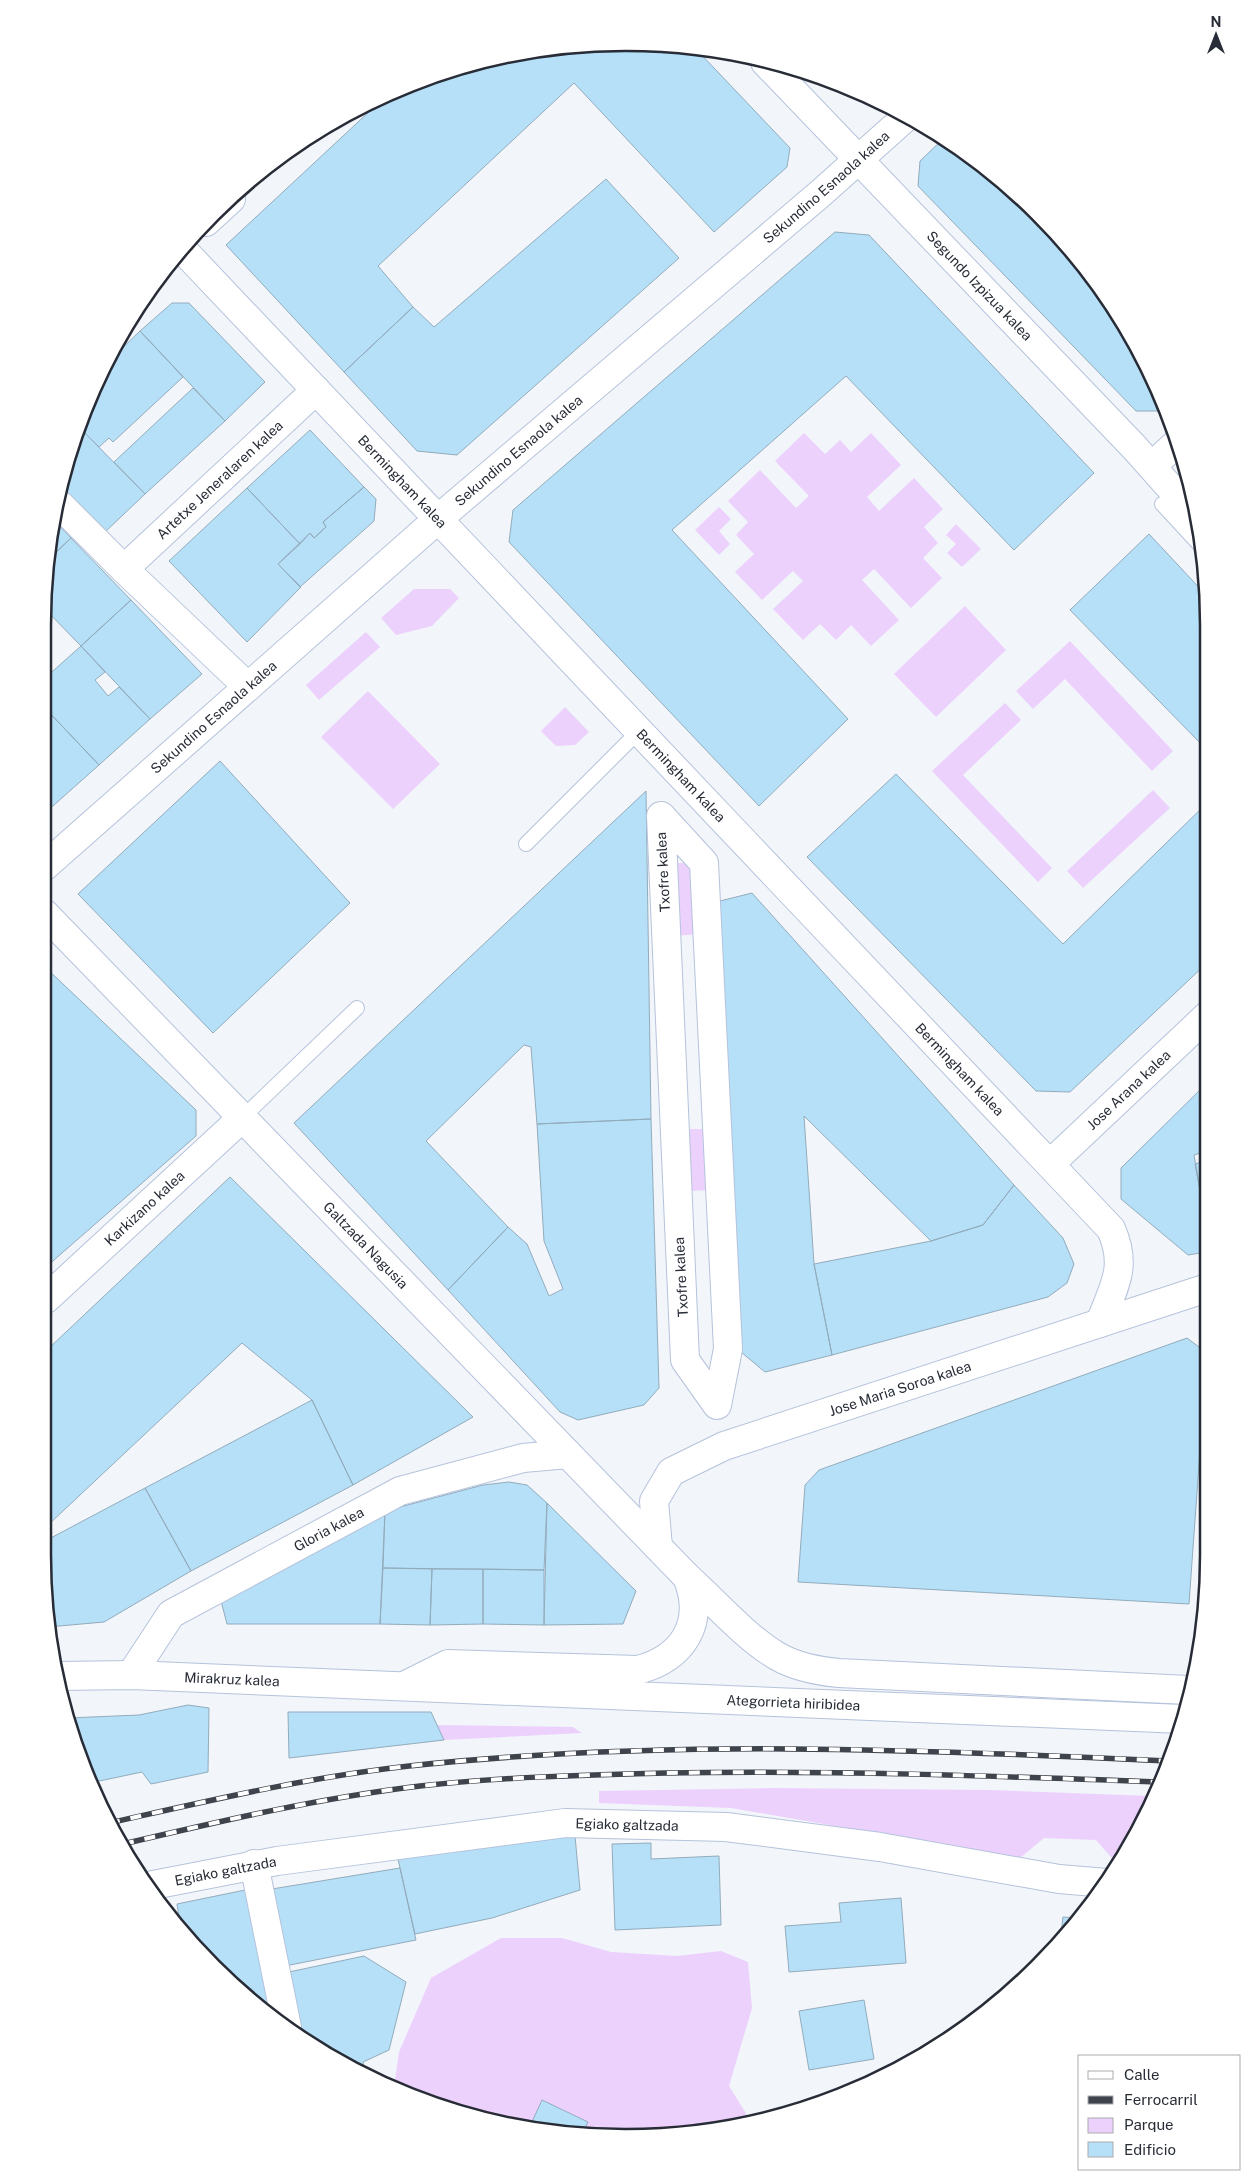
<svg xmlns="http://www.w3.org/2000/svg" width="1251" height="2180" viewBox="0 0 1251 2180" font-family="'Public Sans',sans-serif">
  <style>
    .green { fill: #edd1fd }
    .building { fill: #b6dff8; stroke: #92acbc }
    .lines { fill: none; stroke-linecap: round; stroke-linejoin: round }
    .lane-casing { stroke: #b5c3db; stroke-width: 16 }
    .street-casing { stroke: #b5c3db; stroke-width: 30 }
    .secondary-casing { stroke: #b5c3db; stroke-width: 30 }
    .lane { stroke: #fff; stroke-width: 14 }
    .street { stroke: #fff; stroke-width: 28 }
    .secondary { stroke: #fff; stroke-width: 28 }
    .rail-casing { stroke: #3e434c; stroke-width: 5.5 }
    .rail { stroke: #fff; stroke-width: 4; stroke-dasharray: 11; stroke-linecap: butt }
    .labels { text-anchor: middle; stroke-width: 5; stroke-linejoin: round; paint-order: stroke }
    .street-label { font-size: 14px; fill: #272c36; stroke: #fff }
    .rim { fill: none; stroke: #272c36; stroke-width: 2.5 }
  </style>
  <rect width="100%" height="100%" fill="#f2f5fa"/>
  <!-- green -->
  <path class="green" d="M804,433L825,454L840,440L851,452L871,433L901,465L867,497L879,511L914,478L943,509L924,527L938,543L923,558L942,578L911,608L874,569L862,580L899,620L871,646L851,625L836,640L820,624L803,640L773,609L803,581L793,571L762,600L735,572L754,554L736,535L748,522L728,501L760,470L796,508L809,496L775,461Z
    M719,507L731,519L719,531L730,544L719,555L695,530Z
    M956,524L981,549L962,567L947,553L956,544L946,535Z
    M414,589H450L459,598L432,626L396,635L381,618Z
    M965,606L1006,650L936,717L894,674Z
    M366,632L380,647L319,700L306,685Z
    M1070,641L1173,751L1152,771L1065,679L1033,709L1016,691Z
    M368,691L440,764L393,809L321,737Z
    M1005,703L1021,720L963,775L1052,868L1038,882L932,771Z
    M565,707L589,732L575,745L556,746L541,731Z
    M1153,790L1170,808L1083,888L1067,871Z
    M670,863H695L699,934L675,936Z
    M686,1129H708L711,1190L690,1191Z
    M437,1725L573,1727L582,1733L444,1740Z
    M772,1788L989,1790L1151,1796L1117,1864L1096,1840L1044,1838L1020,1858L731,1808L599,1803V1791Z
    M501,1938H562L611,1952L677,1956L721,1951L748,1962L752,2008L729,2086L752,2123L739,2126L626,2137L474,2118L394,2087L399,2052L431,1978Z"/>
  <!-- building -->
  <path class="building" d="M625,43L696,49L790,148L787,167L714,232L574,83L378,266L413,307L344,372L226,245L386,96L402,87L511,54Z
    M944,138L1038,213L1130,334L1164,409L1162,411H1136L918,186L920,161Z
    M606,179L679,258L457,455L417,451L344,372L413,307L434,327Z
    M835,232L869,235L1094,473L1014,550L846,376L672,530L848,719L759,806L509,542L513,510Z
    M172,303H189L265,382L225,421L140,331Z
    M140,331L183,377L113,442L109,438L99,447L79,427L114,356Z
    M193,388L225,421L145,494L114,462Z
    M79,427L145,494L104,533L63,491L74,438Z
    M310,430L364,487L323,522L326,527L314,538L310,533L300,544L247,488Z
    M364,487L376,499L374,521L300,587L278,564L310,533L314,538L326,527L323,522Z
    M247,488L300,544L278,564L301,587L247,642L169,561Z
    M57,523L71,538L50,558Z
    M1149,534L1207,596V750L1070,610Z
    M71,538L131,600L81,646L44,608V587L50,558Z
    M131,600L202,674L150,719L81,646Z
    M81,646L105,672L95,680L108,696L119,687L150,719L99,765L44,707V679Z
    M44,707L99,765L45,813Z
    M220,761L350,903L213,1033L78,894Z
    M896,774L1063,944L1207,803V963L1070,1092L1036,1091L807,857Z
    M646,791L651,1119L537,1124L531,1047L524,1045L426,1141L508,1227L448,1290L294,1123Z
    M752,893L1014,1185L983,1225L931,1241L804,1116L814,1264L832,1355L765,1372L741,1352L712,903Z
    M45,967L196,1110V1136L46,1267Z
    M1207,1083V1151L1194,1155L1207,1229V1252L1188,1255L1121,1199V1168Z
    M651,1119L659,1388L644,1405L578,1420L560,1412L448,1290L508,1227L527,1244L549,1296L563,1289L544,1241L537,1124Z
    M1207,1160V1229L1195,1164Z
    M230,1177L473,1417L353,1485L312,1400L242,1343L47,1526V1350Z
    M1014,1185L1063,1238L1074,1264L1067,1283L1048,1297L832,1355L814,1264L931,1241L983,1225Z
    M1187,1338L1207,1353L1189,1604L798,1582L805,1485L819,1470Z
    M312,1400L353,1485L191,1571L145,1488Z
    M509,1482L527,1485L547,1503L544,1570L383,1568L385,1511L483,1485Z
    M145,1488L191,1571L104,1622L48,1627L47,1540Z
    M547,1503L636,1591L623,1624L544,1625Z
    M385,1511L380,1624H227L221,1601Z
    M383,1568L432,1569L430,1625L380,1624Z
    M432,1569H483V1624L430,1625Z
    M483,1569L544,1570V1625L483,1624Z
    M188,1705L209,1708L208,1772L151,1784L142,1772L90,1783L73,1742L68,1718L139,1715Z
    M288,1712H431L444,1740L289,1758Z
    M575,1836L580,1890L492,1918L415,1934L398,1859Z
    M651,1843V1859L719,1856L721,1925L615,1930L612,1844Z
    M400,1868L416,1940L285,1966L272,1889Z
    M250,1889L276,2018L213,1967L181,1930L177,1904Z
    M901,1898L906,1963L789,1972L785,1926L841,1922L839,1903Z
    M1063,1917L1080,1918L1060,1942Z
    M364,1956L406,1982L389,2050L363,2062L365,2076L301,2038L289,1972Z
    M864,2000L874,2059L809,2070L799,2011Z
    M542,2100L588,2122L583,2132L531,2124Z"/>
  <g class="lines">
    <!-- lane casing -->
    <g class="lane-casing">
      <path id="lane" d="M1162,504L1199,544
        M526,844L639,731
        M242,1118L357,1008"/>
    </g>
    <!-- street casing -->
    <g class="street-casing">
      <g id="street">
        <path id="s1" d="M765,62L1134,447L1192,512"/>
        <path d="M206,222L231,199"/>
        <path id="s2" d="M183,250L1111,1229C1128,1267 1114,1286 1100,1323"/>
        <path d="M1152,466L1178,442"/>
        <path d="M60,505L124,569"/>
        <path id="s3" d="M248,687L124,569L316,390"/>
        <path d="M661,816L704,863L728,1349L717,1405L685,1360Z"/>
        <path id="s4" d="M45,866L438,519L821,193L906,117"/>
        <path id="s5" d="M1050,1164L1207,1016"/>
        <path id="s6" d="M46,1299L242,1118"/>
        <path id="s7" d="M658,1547L654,1501L671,1472L724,1446L1207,1288"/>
        <path id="s8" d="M131,1675L171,1614L400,1491L523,1458L568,1454"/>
        <path d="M254,1864L287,2027"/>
        <path id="s9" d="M148,1886L277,1861L565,1823L726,1827L880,1847L1059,1879L1107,1883"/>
      </g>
    </g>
    <!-- secondary casing -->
    <g class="secondary-casing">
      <g id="secondary">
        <path id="s10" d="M45,914L687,1577C715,1602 745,1637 777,1656C796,1667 817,1671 839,1673L1188,1690"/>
        <path id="s11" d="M58,1676L131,1675L1182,1719"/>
        <path d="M406,1685L448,1664L638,1670C683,1658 706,1623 687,1577"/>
      </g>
    </g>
    <!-- lane -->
    <use href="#lane" class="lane"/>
    <!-- street -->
    <use href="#street" class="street"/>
    <!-- secondary -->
    <use href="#secondary" class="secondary"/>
    <!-- rail casing -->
    <g class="rail-casing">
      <path id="rail" d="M109,1823C208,1801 308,1777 409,1766C661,1739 915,1749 1168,1761
        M123,1844C221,1821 319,1798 420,1786C502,1777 584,1775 666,1773C830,1770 994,1776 1158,1782"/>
    </g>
    <!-- rail -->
    <use href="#rail" class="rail"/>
  </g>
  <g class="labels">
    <!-- street labels -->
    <g class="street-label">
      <text dy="5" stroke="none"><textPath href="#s4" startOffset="1035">Sekundino Esnaola kalea</textPath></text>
      <text dy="5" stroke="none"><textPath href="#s1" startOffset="310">Segundo Izpizua kalea</textPath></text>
      <text dy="5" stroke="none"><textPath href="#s4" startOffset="630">Sekundino Esnaola kalea</textPath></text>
      <text dy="5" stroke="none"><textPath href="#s3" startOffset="302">Artetxe Jeneralaren kalea</textPath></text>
      <text dy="5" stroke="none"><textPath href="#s2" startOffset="319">Bermingham kalea</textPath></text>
      <text dy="5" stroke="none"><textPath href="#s4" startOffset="225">Sekundino Esnaola kalea</textPath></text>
      <text dy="5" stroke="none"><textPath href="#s2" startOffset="724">Bermingham kalea</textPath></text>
      <text transform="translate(663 872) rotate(-93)" y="5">Txofre kalea</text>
      <text dy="5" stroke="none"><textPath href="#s2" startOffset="1129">Bermingham kalea</textPath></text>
      <text dy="5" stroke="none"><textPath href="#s5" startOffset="108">Jose Arana kalea</textPath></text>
      <text dy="5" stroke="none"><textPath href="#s6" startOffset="134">Karkizano kalea</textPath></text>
      <text dy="5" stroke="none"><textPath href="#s10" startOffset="461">Galtzada Nagusia</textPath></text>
      <text transform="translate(681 1277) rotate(-93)" y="5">Txofre kalea</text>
      <text dy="5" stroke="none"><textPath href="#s7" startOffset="324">Jose Maria Soroa kalea</textPath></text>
      <text dy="5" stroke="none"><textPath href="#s8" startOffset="252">Gloria kalea</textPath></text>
      <text dy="5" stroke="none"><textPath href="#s11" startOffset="174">Mirakruz kalea</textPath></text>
      <text dy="5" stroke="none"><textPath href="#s11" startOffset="736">Ategorrieta hiribidea</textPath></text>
      <text dy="5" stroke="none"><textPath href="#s9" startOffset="484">Egiako galtzada</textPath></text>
      <text dy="5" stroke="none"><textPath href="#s9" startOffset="79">Egiako galtzada</textPath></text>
    </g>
  </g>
  <!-- crop -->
  <path d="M0 0H1251V2180H0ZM625 51H626A574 574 0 0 1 1200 625V1555A574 574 0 0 1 626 2129H625A574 574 0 0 1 51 1555V625A574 574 0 0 1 625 51Z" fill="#fff" fill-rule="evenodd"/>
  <path class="rim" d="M625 51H626A574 574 0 0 1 1200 625V1555A574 574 0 0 1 626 2129H625A574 574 0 0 1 51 1555V625A574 574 0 0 1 625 51Z"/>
  <!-- legend -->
  <rect x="1078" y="2055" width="162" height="115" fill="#ffffff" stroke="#a9abaf"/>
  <rect x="1088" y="2071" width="25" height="8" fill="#ffffff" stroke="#a9abaf"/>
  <text x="1124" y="2080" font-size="15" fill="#272c36">Calle</text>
  <rect x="1088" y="2096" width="25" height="8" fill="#3e434c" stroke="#a9abaf"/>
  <text x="1124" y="2105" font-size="15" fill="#272c36">Ferrocarril</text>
  <rect x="1088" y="2118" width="25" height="15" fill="#edd1fd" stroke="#a9abaf"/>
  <text x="1124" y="2130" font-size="15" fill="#272c36">Parque</text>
  <rect x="1088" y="2142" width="25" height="15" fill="#b6dff8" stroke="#a9abaf"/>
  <text x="1124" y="2155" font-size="15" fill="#272c36">Edificio</text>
  <!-- north arrow -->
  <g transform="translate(1216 35)" stroke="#ffffff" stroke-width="4" paint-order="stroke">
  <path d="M0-4L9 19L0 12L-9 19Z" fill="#272c36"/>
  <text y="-8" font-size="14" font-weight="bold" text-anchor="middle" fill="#272c36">N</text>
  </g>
</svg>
